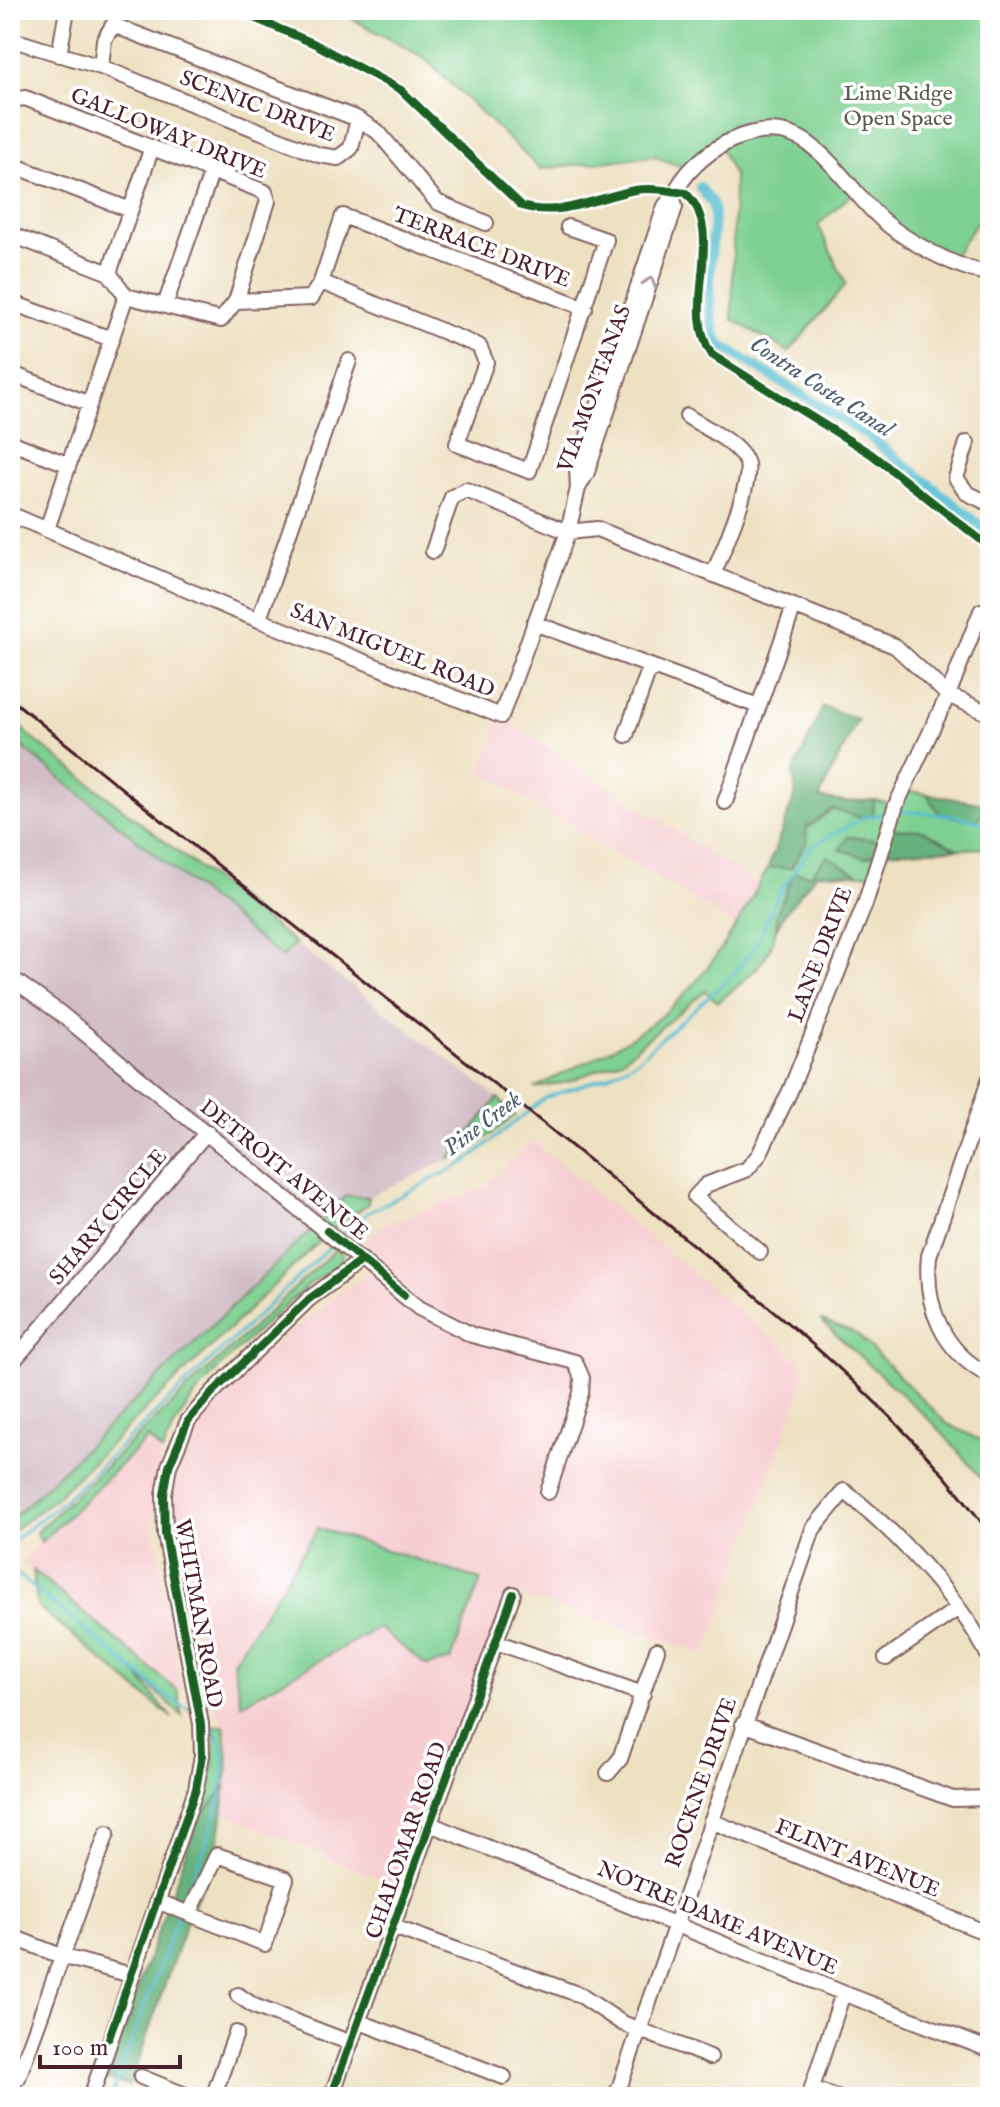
<svg xmlns="http://www.w3.org/2000/svg" width="1000" height="2107" viewBox="0 0 1000 2107" font-family="'IM FELL English',serif">
  <style>
    .built { fill: #f7cfd2 }
    .industrial { fill: #d2bdc6 }
    .green { fill: #7ed091; stroke: #64785e; stroke-width: 2 }
    .forest { fill: #66b27b; stroke: #586853; stroke-width: 2 }
    .lines { fill: none; stroke-linecap: round; stroke-linejoin: round }
    .stream { stroke: #54bdd1; stroke-width: 3 }
    .canal { stroke: #54bdd1; stroke-width: 10 }
    .minor-casing { stroke: #836360; stroke-width: 18 }
    .minor { stroke: #fff; stroke-width: 14 }
    .rail { stroke: #4a1f2b; stroke-width: 3 }
    .cycleway-casing { stroke: #fff; stroke-width: 13 }
    .cycleway { stroke: #1b5e20; stroke-width: 8 }
    .oneway { stroke: #ae9aa0 }
    .labels { text-anchor: middle; stroke-width: 7; stroke-linejoin: round; paint-order: stroke }
    .park-label { font-size: 22px; fill: #5c5d4f; stroke: #fff }
    .street-label { font-size: 22px; fill: #4a1f2b; stroke: #fff }
    .water-label { font-size: 24px; font-style: italic; fill: #4e5e6d; stroke: #fff }
  </style>
  <rect width="100%" height="100%" fill="#fff"/>
  <filter id="ink" filterUnits="userSpaceOnUse"><feTurbulence type="fractalNoise" baseFrequency=".0125" numOctaves="2"/><feDisplacementMap in="SourceGraphic" scale="16" xChannelSelector="R" yChannelSelector="G"/><feConvolveMatrix kernelMatrix="1 2 1 2 8 2 1 2 1" color-interpolation-filters="sRGB"/></filter>
  <filter id="wash" filterUnits="userSpaceOnUse"><feTurbulence type="fractalNoise" baseFrequency=".006" numOctaves="4" result="noise"/><feDisplacementMap in="SourceGraphic" scale="32" xChannelSelector="R" yChannelSelector="G"/><feGaussianBlur stdDeviation="1.8" result="paint"/><feColorMatrix in="noise" values="0 0 0 0 0 0 0 0 0 0 0 0 0 0 0 0 0 1.4 0 .05"/><feComposite in="paint" operator="in"/></filter>
  <g filter="url(#wash)">
    <rect width="100%" height="100%" fill="#eee1c2"/>
    <!-- built -->
    <path class="built" d="M501,716L753,881L758,886L737,926L481,772Z
      M533,1141L800,1361L806,1374L706,1654L513,1594L446,1775L435,1777L396,1886L223,1813L229,1760L225,1727L216,1710L188,1607L171,1504L187,1438L201,1416L282,1337L385,1260L365,1243L381,1226L486,1186Z
      M149,1438L162,1452L153,1493V1527L182,1692L21,1561Z"/>
    <!-- industrial -->
    <path class="industrial" d="M10,737L281,958L295,943L498,1098L448,1160L368,1197H346L10,1521Z"/>
    <!-- green -->
    <path class="green" d="M336,10H990V203L951,260L905,236L854,192L818,225L846,284L789,352L732,319L734,176L720,147L688,169L653,156L540,169L423,57Z
      M10,718L32,738L295,943L282,958L10,737Z
      M904,790L927,794L940,814L975,821L990,807V848L958,849L922,830L885,841L848,837L841,850L879,852L872,874H858L827,857L776,915C780,955 746,980 718,1002L705,991L622,1060L567,1082L534,1088C570,1069 609,1053 642,1030C701,991 736,929 768,868H791L806,829L832,809L862,818L873,816L874,800L896,805Z
      M498,1098L515,1116L476,1146L448,1160Z
      M346,1196L368,1197V1204L329,1232L53,1500L10,1533V1521Z
      M337,1248L343,1256C338,1269 317,1277 306,1287C253,1336 189,1384 162,1452L148,1438L41,1542L36,1532Z
      M820,1320L857,1334L946,1423L990,1445V1488L935,1425Z
      M318,1528L481,1580L451,1660L427,1666L378,1628L241,1704L233,1662Z
      M33,1570L178,1691L182,1716L134,1671L172,1718L37,1606Z
      M215,1726H224C232,1779 229,1782 197,1823L213,1769Z"/>
    <!-- forest -->
    <path class="forest" d="M823,707L858,719L819,798L845,802L874,800L873,816L862,818L832,809L806,829L807,842L791,868H768L796,793L793,773Z
      M927,794L990,805V807L975,821L940,814Z
      M889,829L922,830L958,849L879,852L865,858L840,849L848,837L884,841Z
      M827,856L858,874L817,873L784,914L777,928L776,915L794,872L810,875Z
      M226,1785L217,1855L190,1912L130,2085L105,2079L197,1823Z"/>
    <g class="lines">
      <!-- stream -->
      <path class="stream" d="M900,811L956,816L990,825
        M341,1236L369,1212L464,1163L545,1098L608,1076L636,1061L733,975L755,947L778,895L811,847L862,818L888,813
        M10,1543L60,1504L333,1244
        M10,1568L159,1691L192,1711
        M181,1906C197,1863 251,1757 207,1723
        M111,2097L179,1913"/>
      <!-- canal -->
      <path class="canal" d="M700,187L712,203L714,215C713,251 701,316 721,345L870,437L990,533"/>
    </g>
  </g>
  <g filter="url(#ink)">
    <g class="lines">
      <!-- minor casing -->
      <g class="minor-casing">
        <path id="minor" d="M10,39L101,67L319,155L338,158L351,148L358,119
          M59,55L67,10
          M101,67L104,40L113,25L358,119L378,132L437,202L486,223
          M10,100L25,98L265,192L268,201L236,301L221,320L126,296L47,529
          M10,164L128,209
          M673,197C692,152 763,109 809,144C835,163 854,193 877,215C900,238 958,270 990,273
          M10,234L109,273
          M321,282L343,216L585,308
          M126,296L109,273L152,147
          M236,301L311,298L321,282L479,346L486,362L457,444L529,471L606,240L568,227
          M10,302L111,339
          M165,305L212,171
          M10,373L87,403
          M687,416C705,428 735,441 746,461C755,480 722,551 714,573
          M10,442L67,464
          M967,443L956,478L967,493L990,504
          M10,514L234,610L501,716L568,532L578,488L577,469L665,206L673,197L675,207L587,472L578,488
          M433,551L452,497L466,490L568,532L597,529L895,646L948,695L990,714
          M259,619L349,361
          M534,623L758,706
          M626,735L650,667
          M725,802L794,606
          M10,977L60,1013L419,1308L472,1335L575,1362L582,1378L581,1393L548,1492
          M990,1078L929,1256C924,1307 943,1352 990,1376
          M760,1252L695,1197L706,1185L747,1169L759,1155L790,1091L865,904L896,805L948,695L981,611
          M10,1365L207,1132
          M496,1642L643,1694
          M886,1658L957,1609
          M743,1724L953,1799L990,1798
          M608,1773L620,1759L657,1650
          M711,1821L977,1929H990
          M430,1824L843,1993L990,2050
          M157,1901L265,1944L286,1879L217,1855L190,1912
          M394,1927L580,1995L622,2023L710,2057
          M10,1936L61,1956L131,1975
          M238,1995L254,2006L351,2043
          M360,2022L504,2077
          M141,2077L190,2097
          M18,2078L107,1833
          M812,2088L835,2097
          M91,2097L196,1789L202,1755L201,1724L165,1534L164,1495L169,1466L188,1421L212,1393L309,1299L362,1260
          M213,2097L236,2033
          M331,2097L513,1594
          M616,2097L813,1529L844,1491C895,1530 962,1601 990,1659
          M809,2097L843,1993"/>
      </g>
      <!-- minor -->
      <use href="#minor" class="minor"/>
      <!-- rail -->
      <path class="rail" d="M10,698C217,868 431,1030 638,1200C762,1302 896,1402 990,1534"/>
      <!-- cycleway casing -->
      <g class="cycleway-casing">
        <path id="cycleway" d="M235,10L313,43L401,90L522,206C560,218 598,197 635,190C651,187 669,191 686,193C728,234 679,307 712,355L871,454L990,547
          M327,1231L404,1295
          M109,2038L196,1789L202,1755L201,1724L165,1534L164,1495L169,1466L188,1421L212,1393L309,1299L362,1260
          M331,2097L513,1594"/>
      </g>
      <!-- cycleway -->
      <use href="#cycleway" class="cycleway"/>
    </g>
    <!-- one-way arrows -->
    <defs><path id="oneway-chevron" d="M-2-3.5L2.5 0L-2 3.5" fill="none" stroke-width="1.6" stroke-linecap="round" stroke-linejoin="round" transform="scale(2)"/></defs>
    <use class="oneway" href="#oneway-chevron" transform="translate(650 282) rotate(-72)"/>
  </g>
  <g class="labels">
    <!-- park labels -->
    <g class="park-label">
      <text x="898" y="100">Lime Ridge<tspan x="898" dy="25">Open Space</tspan></text>
    </g>
    <!-- street labels -->
    <g class="street-label">
      <text transform="translate(258 105) rotate(21)" y="8">SCENIC DRIVE</text>
      <text transform="translate(169 132) rotate(22)" y="8">GALLOWAY DRIVE</text>
      <text transform="translate(482 246) rotate(21)" y="8">TERRACE DRIVE</text>
      <text transform="translate(593 388) rotate(-70)" y="8">VIA MONTANAS</text>
      <text transform="translate(393 649) rotate(22)" y="8">SAN MIGUEL ROAD</text>
      <text transform="translate(819 954) rotate(-69)" y="8">LANE DRIVE</text>
      <text transform="translate(285 1169) rotate(39)" y="8">DETROIT AVENUE</text>
      <text transform="translate(107 1216) rotate(-50)" y="8">SHARY CIRCLE</text>
      <text transform="translate(200 1613) rotate(80)" y="8">WHITMAN ROAD</text>
      <text transform="translate(700 1782) rotate(-71)" y="8">ROCKNE DRIVE</text>
      <text transform="translate(405 1840) rotate(-71)" y="8">CHALOMAR ROAD</text>
      <text transform="translate(858 1857) rotate(22)" y="8">FLINT AVENUE</text>
      <text transform="translate(718 1917) rotate(23)" y="8">NOTRE DAME AVENUE</text>
    </g>
    <!-- water labels -->
    <g class="water-label">
      <text transform="translate(822 386) rotate(33)" y="8">Contra Costa Canal</text>
      <text transform="translate(482 1123) rotate(-37)" y="8">Pine Creek</text>
    </g>
  </g>
  <!-- margin -->
  <rect width="1000" height="2107" fill="none" stroke="#fff" stroke-width="40"/>
  <!-- scale -->
  <path d="M40 2055v12h140v-12" fill="none" stroke="#4a1f2b" stroke-width="4"/>
  <text x="52" y="2055" font-size="24" fill="#4a1f2b" stroke="#ffffff" stroke-width="6" paint-order="stroke">100 m</text>
</svg>
